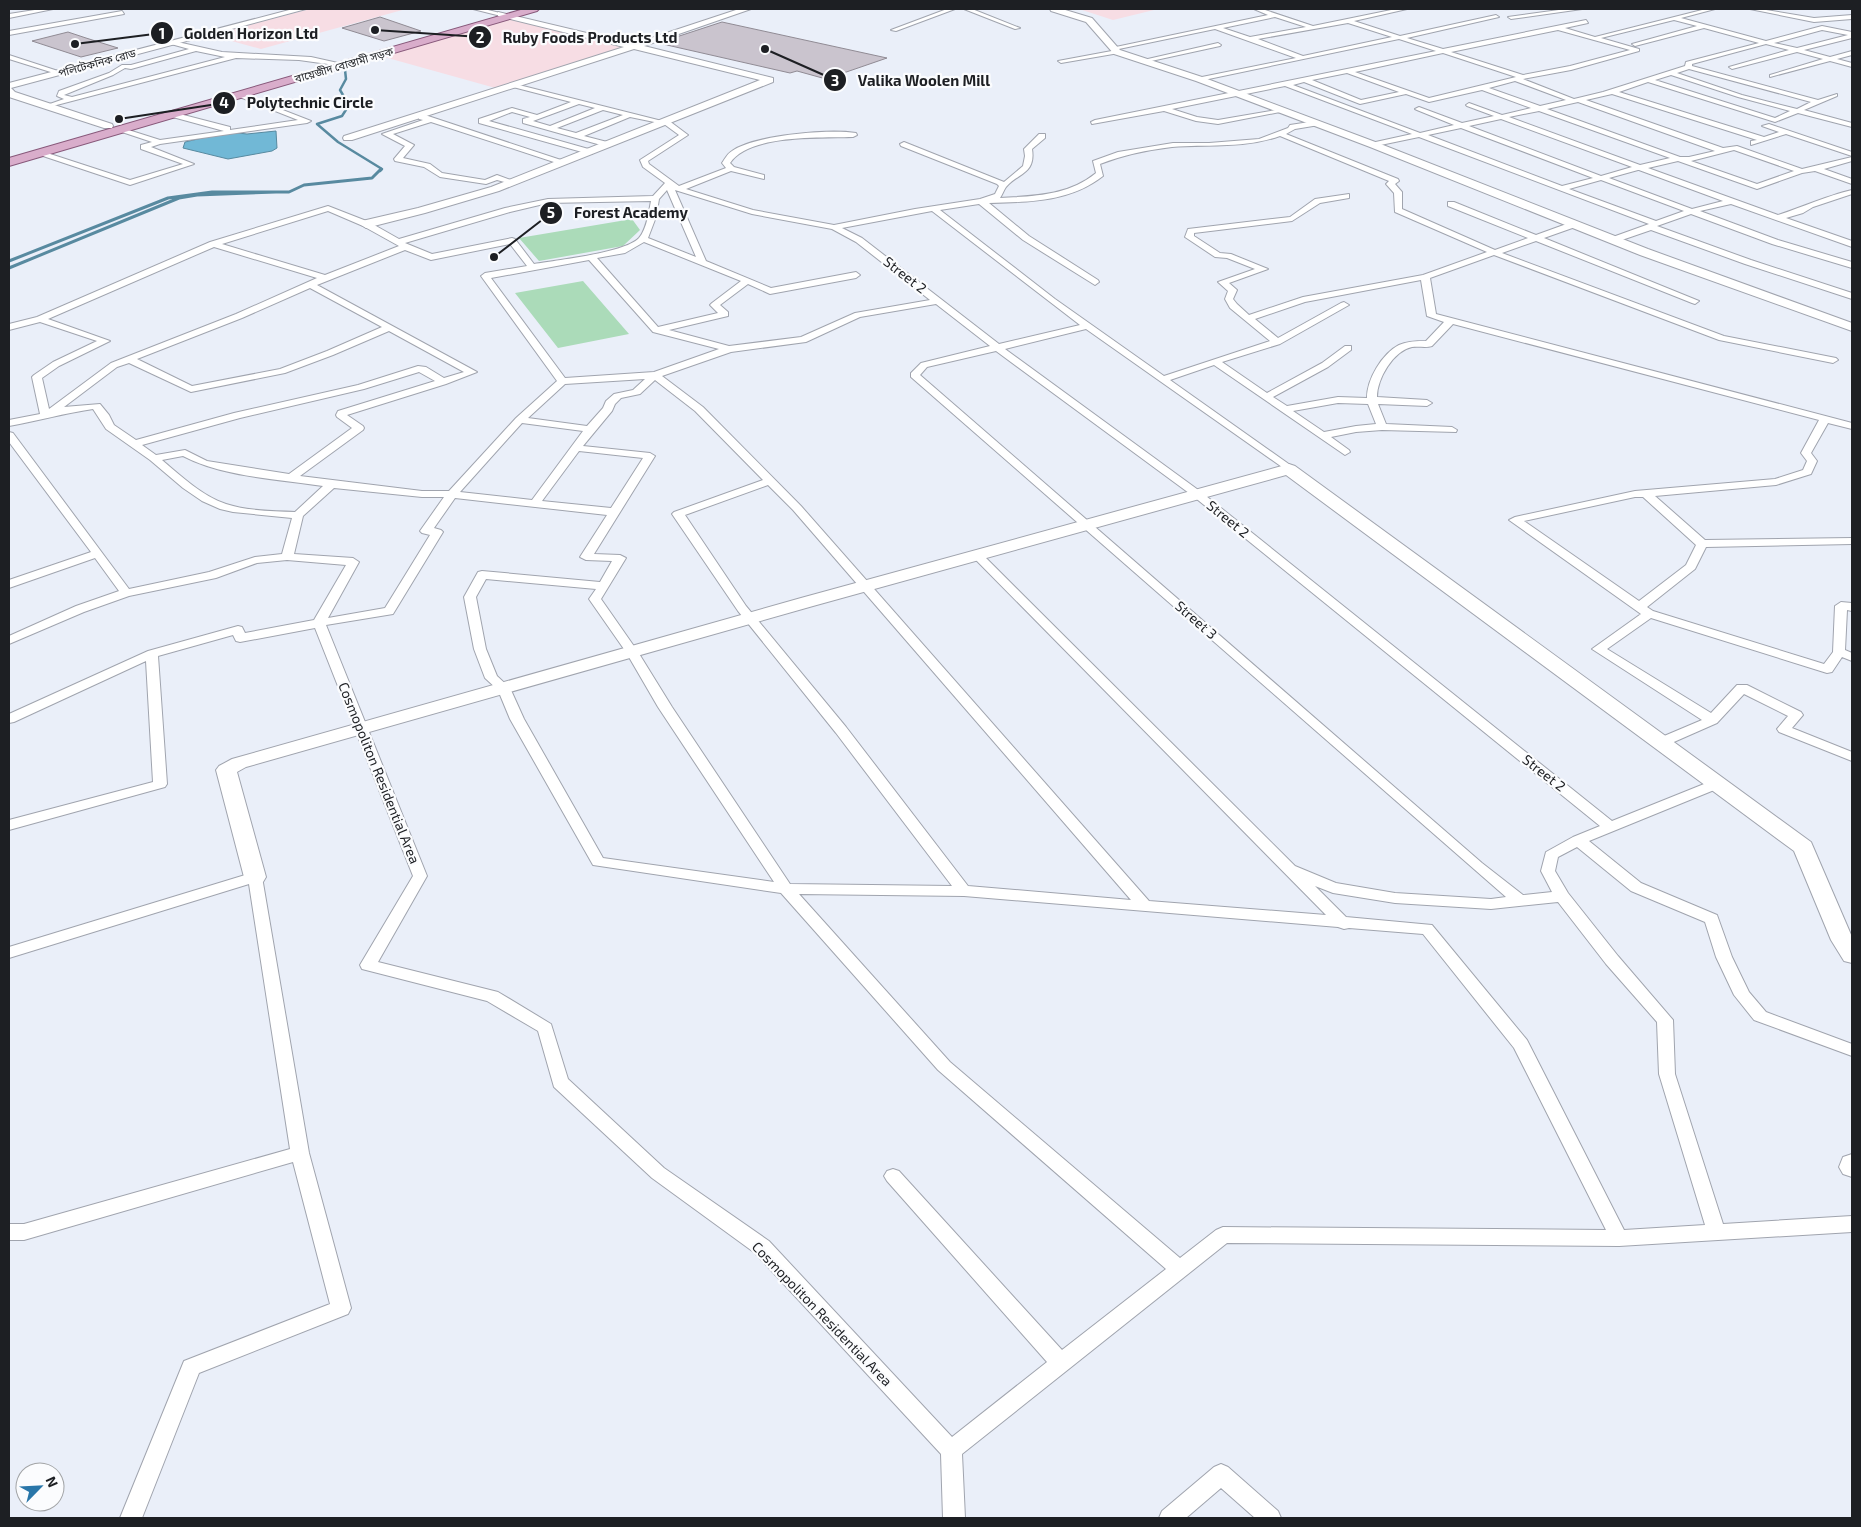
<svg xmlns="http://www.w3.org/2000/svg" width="1861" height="1527" viewBox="0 0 1861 1527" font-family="'Exo 2','Noto Sans Bengali',sans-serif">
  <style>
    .industrial { fill: #f7dde4 }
    .green { fill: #abdbb9 }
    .water { fill: #71b8d6; stroke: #588aa0 }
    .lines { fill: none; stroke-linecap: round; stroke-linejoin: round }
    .stream-far1 { stroke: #588aa0; stroke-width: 2.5 }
    .stream { stroke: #588aa0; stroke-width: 3 }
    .building { fill: #cac4ce; stroke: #908b94 }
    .street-casing { stroke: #a0a4ae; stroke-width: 2 }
    .secondary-casing { stroke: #a0a4ae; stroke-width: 2 }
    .primary-casing { stroke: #87587a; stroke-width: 2 }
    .street { fill: #fff; fill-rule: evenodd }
    .secondary { fill: #fff; fill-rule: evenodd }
    .primary { fill: #d9adcb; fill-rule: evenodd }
    .labels { text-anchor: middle; stroke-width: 4.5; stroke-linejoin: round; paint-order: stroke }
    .far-street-label { font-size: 11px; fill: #1d1f23; stroke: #fbfcfe }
    .street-label { font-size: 14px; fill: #1d1f23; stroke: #fbfcfe }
    .leader { fill: none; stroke: #1d1f23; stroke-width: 2 }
    .callout-dot { fill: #1d1f23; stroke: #fbfcfe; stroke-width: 2 }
    .mark-label { font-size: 15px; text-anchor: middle; font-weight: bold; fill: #fff }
    .callout-label { font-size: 15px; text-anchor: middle; font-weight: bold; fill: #1d1f23; stroke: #fbfcfe; stroke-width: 4.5; stroke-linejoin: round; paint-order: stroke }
  </style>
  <rect width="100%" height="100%" fill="#eaeff9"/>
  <!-- industrial -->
  <path class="industrial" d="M310,9H406L261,49L210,35Z
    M1079,9H1158L1113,20Z
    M511,17L626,46L499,89L377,55Z"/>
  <!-- green -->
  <path class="green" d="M632,219L640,230L623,246L539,261L519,238Z
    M583,281L629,334L558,348L515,293Z"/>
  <!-- water -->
  <path class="water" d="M276,131L277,148L272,151L228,159L183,148L185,142L228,132L247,134Z"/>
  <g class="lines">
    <!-- stream-far1 -->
    <path class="stream-far1" d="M345,70L346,79L340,90L349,105L342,116L317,124L338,142L382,169L380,171"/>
    <!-- stream -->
    <path class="stream" d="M276,192H289L304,185L372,178L381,169
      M9,261L168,198L212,192H276L197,195L179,198L9,268"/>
  </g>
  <!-- building -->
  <path class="building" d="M380,17L421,31L384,41L342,28Z
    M722,22L887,58L826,79L797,71L790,73L658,43Z
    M68,32L86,38L118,48L81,57L32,41Z"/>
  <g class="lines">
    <!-- street casing -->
    <g class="street-casing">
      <path id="street" d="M41,9H53L9,18V14Z
        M473,9H484L504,14L501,16Z
        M947,9H955L896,31L891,30Z
        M964,9H972L1020,28L1015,29Z
        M1254,9H1262L1313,26L1396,9H1407L1354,21L1400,36L1496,15L1499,17L1407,38L1443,49L1586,20L1588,23L1565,28L1595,37L1706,9H1715L1681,18L1766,41L1822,26L1852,32V38L1804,50L1830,57L1852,51V55L1837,59L1852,63V67L1830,61L1770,77V75L1823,59L1797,52L1732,69L1729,67L1789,50L1766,44L1692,64V66L1818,100L1837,94V96L1804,110L1852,123V127L1798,113L1775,122L1648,82L1619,92L1764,137L1779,132L1762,126L1769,124L1852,152V156L1786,134L1751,145V141L1757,140L1612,94L1586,100L1723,148L1737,146L1802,169L1852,157V161L1824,169L1852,179V184L1815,171L1802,173L1757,189L1678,161L1648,168L1778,215C1803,207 1826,196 1852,190V194L1813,207L1803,213L1786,218L1852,241V247L1731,204L1700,211L1778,240L1852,262V268L1772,244L1691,214L1657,226L1751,260L1852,293V299L1745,264L1651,230L1616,242H1610V238L1649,224L1419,137L1371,147V143L1412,134L1285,86L1172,109L1197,117L1218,120L1282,109L1284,110L1280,112L1218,124L1196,121L1164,111L1092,124L1091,122L1095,120L1436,51L1399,39L1199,81L1196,79L1197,78L1296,58L1215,29L1114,50L1111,48L1268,15ZM1275,17L1306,27L1250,37L1223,28ZM1674,20L1697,26L1632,44L1635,46L1704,28L1759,43L1686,62L1685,66L1603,92L1574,99L1523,79L1571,70L1639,51V49L1601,38ZM1348,23L1392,37L1303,56L1258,39ZM1558,30L1630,50L1570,66L1523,75L1451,52ZM1822,30L1848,35L1797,48L1774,43ZM1443,53L1516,77L1429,98L1355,72ZM1689,69L1811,102L1797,109L1742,95L1677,73ZM1347,73L1399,92L1361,100L1312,80ZM1671,75L1738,97L1790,111L1775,118L1655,80ZM1515,81L1566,100L1540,106L1489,88ZM1304,82L1360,104L1406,94L1429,102L1482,90L1531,108L1502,115L1469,103L1466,105L1467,106L1494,116L1462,123L1419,107L1415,109L1417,110L1454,125L1420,133L1293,85ZM1578,102L1715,151L1689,157H1680L1547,109ZM1539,111L1670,158L1640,165L1509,117ZM1501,119L1632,167L1601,176L1469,126ZM1461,128L1593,178L1562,186L1428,135ZM1734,150L1794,171L1757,184L1691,161ZM1638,170H1639L1723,201L1692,209L1609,178ZM1601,180L1684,211L1656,221L1569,189Z
        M1566,9H1582L1511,19L1508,17Z
        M1750,9H1760L1814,18L1852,15V19L1814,22Z
        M122,11L124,14L9,35V31Z
        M173,41L222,52L311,57L338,63L335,65L299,60L236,58L49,107L44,106L64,99L57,96L59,91L109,73L122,65H131L189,49L171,44L170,43ZM196,51L225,57L72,97L64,95L113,75L125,68L131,69Z
        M1218,43L1221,45L1220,46L1142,63L1139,61Z
        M1117,50L1119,51V53L1061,63L1058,61Z
        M9,55L61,72L62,73L57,74L9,59Z
        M515,84L662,121L668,120L688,135L648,161L649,164L679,186L726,168L722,163C725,159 727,154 732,151C755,135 828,129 856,133L857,135L853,137C821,138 749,134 730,163L734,167L764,175V179L731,171L686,189L753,210L834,225L915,209L980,199L995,194L999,186L997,184L901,146L900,144L904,142L1004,182L1023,166L1025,156L1024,149L1039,134H1045V138L1032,149C1036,174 1018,173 1006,187C1004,190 1002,195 1000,198C1034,196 1068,196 1096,173L1093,161L1118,152L1173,143H1209L1259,139L1288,128L1290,125L1316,121H1319V125L1295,129L1286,134L1398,179L1399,181L1395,184L1402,192V209L1495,250L1528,238L1448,206V202H1454L1536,235L1572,222H1578V226L1544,238L1699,301L1695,304L1692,303L1536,241L1502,253L1724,336L1836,358L1838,360L1833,363L1719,340L1494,255L1430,278L1436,314L1852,423V429L1828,423L1811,453L1817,461L1811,474L1776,485L1655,496L1705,540L1852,538V544L1706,547L1695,569L1647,607L1653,611L1824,664L1833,652L1835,606L1841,602L1852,603V611L1847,610L1845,650L1852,653V661L1842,657L1832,672L1827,673L1651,618L1607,649L1711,713L1737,685H1747L1801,712L1803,715L1792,728L1852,752V761L1779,732L1777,729L1788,716L1744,694L1717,723L1667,745H1657L1655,742L1657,739L1702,720L1592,649L1641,614L1509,520L1515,517L1635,491L1775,479L1803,470L1807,461L1801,453L1819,420L1453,324L1432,346C1426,348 1419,346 1412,347C1393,351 1377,379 1377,397L1427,400L1432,403L1427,406L1378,404L1386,424L1452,427L1457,430L1456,432L1382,430L1356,432L1331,437L1349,450L1350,452L1345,455L1214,365L1170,380L1293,467L1294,469L1293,471L1289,472L1086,329L1005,349L1201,492L1612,821L1714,780H1724L1726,783L1724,786L1589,841L1641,883L1717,915L1732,957L1749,992L1766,1012L1852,1044V1056L1754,1020L1734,995L1716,957L1705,922L1631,891L1577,847L1558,857L1555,871L1568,893L1618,956L1673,1020L1675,1074L1723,1224L1852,1216V1232L1619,1246L1227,1243L962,1454L965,1518H943L941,1454L755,1253L652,1178L554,1087L538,1031L487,1001L362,969L360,965L413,876L315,628L240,642L236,641L233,635L158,656L167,784L165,787L9,830V820L153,782L146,661L14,722L9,723V714L148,651L238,626L242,627L245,633L314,620L346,565L287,560L257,563L216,578L129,596L84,612L9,644V636L76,606L119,591L95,558L9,588V580L91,552L9,442V432L13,433L129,589L209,572L255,557L282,554L292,518L233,512L220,509L202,501L183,488L150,460L106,429L93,409C65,413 37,421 9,426V420L40,414L32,377L34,375L53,362L97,341L40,322L9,330V324L37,317L210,242L328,206L369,222L399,239L505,208L548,199L653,196L665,183L643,167L640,160L679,135L664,124L630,117L584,136L611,143L612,145L608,147L523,123V119L530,117L512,112L489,121L592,150V154H589L479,123V119L512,108L537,115L571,102L513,87L512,86ZM579,104L595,108L550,126L533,121ZM603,110L623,115L576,133L557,128ZM1280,136L1389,181L1386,184L1394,193L1395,212L1487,252L1423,275L1303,297L1249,315L1237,304L1233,299L1237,290L1229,283L1268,269L1231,254L1220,253L1194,236V233L1292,221L1320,203L1349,198V194L1315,199L1290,217L1188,229L1185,237L1215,257L1227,258L1255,269L1218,282L1228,291L1225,299L1230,308L1270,341L1164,376L1055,299L940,210L979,204L1023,240L1095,285L1099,282L1098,280L1029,236L989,203C1029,202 1070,202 1103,176L1100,164C1123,155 1147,150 1172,147C1209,144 1243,149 1280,136ZM667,190L696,257L648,238L656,217L659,199ZM675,190L752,214L832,229L856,242L930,300L855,313L801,337L729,346L669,330L728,316V312L720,305L748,284L770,294L856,278L860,275L856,272L771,288L706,261ZM651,201C649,211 647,229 639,238C625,253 557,260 534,264L515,239L512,238L432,254L405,243L510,212L548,203ZM328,211L363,226L399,246L325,275L222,244ZM932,211L1080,325L999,344L862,238L842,228ZM644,242L741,281L712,303L710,305L718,313L658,327L597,258L625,253ZM510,244L527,266L485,273L481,276L557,381L516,418L449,491H422L300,476L363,430L364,428L363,426L347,415L446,384L477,372L317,285L405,250L431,260ZM214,247L317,278L236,314L111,363L49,409L42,378L59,366L110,341L48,319ZM589,260L653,332L719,349L654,372L565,378L491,278ZM1421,280L1427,316L1444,322L1426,341C1417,341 1408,341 1399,345C1382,354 1367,379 1367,398L1338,397L1287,406L1273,397L1328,367L1351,350V346H1345L1322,363L1267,393L1222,362L1280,344L1349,305L1344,302L1341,303L1278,338L1255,319L1305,302ZM310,288L382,327L327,351L280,369L192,386L137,359L242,318ZM936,304L990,346L921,363L911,373V377L1506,897L1491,899L1395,893L1336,883L1295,866L981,553H973L971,555L973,557L1326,915L1149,901L801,506L703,407L662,376L731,352L806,342L860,317ZM389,331L464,372L444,378L426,367L418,366L358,385L234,413L136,440L114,425L109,415L100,404L64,407L117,367L129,363L191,392L285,373L333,355ZM996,351L1193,496L1600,826L1573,837L1546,852L1541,871L1552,892L1523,895L1482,863L920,375L927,367ZM419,372L435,381L338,411L336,415L337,417L352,428L289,474L207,461L185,450L156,455L142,445L240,418L364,389ZM645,379L633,390L614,394L606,401L603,408L587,426L528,418L565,384ZM655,380L695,411L763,480L674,512L672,514L738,611L836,733L952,886L790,884L672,707L638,652L601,599L626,558L620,555L594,554L655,456L650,453L583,446L612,411L615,404L621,398L640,394ZM1338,403L1368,404L1376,424L1356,426L1324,432L1293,411ZM522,423L583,431L532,500L460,492ZM579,451L643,458L611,508L542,501ZM183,456C223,477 278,479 323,486L295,512C273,511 247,511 226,504C202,496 181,476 162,460ZM768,485L793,510L1131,900L968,886L846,727L746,606L685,515ZM334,488L422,497H444L420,531L422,533L430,535L385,608L328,618L359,562L353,558L294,554L303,516ZM1635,497H1643L1696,545L1686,565L1639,601L1524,521ZM455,498L607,515L580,557L586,560L612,561L600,582L482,571L478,572L464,597L474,649L485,678L498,690L510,719L593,865L781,893L938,1070L1166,1269L1062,1350L899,1171L893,1169L887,1171L884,1176L887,1181L1047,1362L952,1437L769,1241L664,1168L568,1079L551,1024L498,992L378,962L427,876L326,625L393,614L443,532L441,530L434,528ZM486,579L596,589L589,599L626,652L658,707L774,882L603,858L524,719L510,688L497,676L486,649L476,597ZM1315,886L1333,893L1395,903L1491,909L1558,902L1606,964L1657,1022L1659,1074L1705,1225L1624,1230L1527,1040L1432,925L1346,917ZM799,894L964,896L1338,927L1344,929L1349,928L1423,934L1514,1048L1606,1230L1223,1227L1216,1230L1180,1258L950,1062Z
        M239,93L311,121L307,123L160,144L151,147L194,164L130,185L34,153L41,151L130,180L183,164L141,149V145L152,142L119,131V127L160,140L224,131L169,116V112H172L230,127V130L298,120L237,96L236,95Z
        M419,115H425L567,162L560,164L431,122L393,134L414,145L403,158L430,164L442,173L485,180L497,175L516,182L512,184L497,180L486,184L440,177L424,167L395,161L394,159L405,146L382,134L423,120L419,119Z
        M255,872L260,873L262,877L309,1153L351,1308L348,1314L199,1373L142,1518H120L184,1361L330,1304L293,1162L24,1240H9V1224H24L290,1149L249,884L9,958V947Z
        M1221,1464L1228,1467L1278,1511L1281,1518H1255L1221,1488L1186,1518H1159L1162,1511L1214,1467Z"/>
    </g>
    <!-- secondary casing -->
    <g class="secondary-casing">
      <path id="secondary" d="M293,9H306L11,88L15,92L112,124L113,126L112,128H104L9,97V83Z
        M739,9H751L644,46L773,78V82L499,191L425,213L366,228L360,224L362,221L418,208L491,187L760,80L634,49L352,140H344L343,138L344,136L624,47L498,16V12L633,44Z
        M1050,9H1062L1092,18L1120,50L1202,77L1378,143L1648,249L1852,323V331L1640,255L1370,147L1196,81L1114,54L1086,22L1051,11Z
        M1289,464L1295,466L1811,842L1852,937V963L1844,961L1831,940L1794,851L1286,475L813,606L246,767L237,772L266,877L263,882L255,884L247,882L244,877L216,770L219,766L232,759L801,598Z
        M1852,1154V1177L1843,1174L1839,1167L1843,1157Z"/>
    </g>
    <!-- primary casing -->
    <g class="primary-casing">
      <path id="primary" d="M524,9H539L537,11L9,166V158Z"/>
    </g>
    <!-- street -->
    <use href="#street" class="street"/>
    <!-- secondary -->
    <use href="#secondary" class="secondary"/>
    <!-- primary -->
    <use href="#primary" class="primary"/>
  </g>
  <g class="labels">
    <!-- far-street labels -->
    <g class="far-street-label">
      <text transform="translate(97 63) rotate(-15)" y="4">পলিটেকনিক রোড</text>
      <text transform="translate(344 65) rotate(-16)" y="4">বায়েজীদ বোস্তামী সড়ক</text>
    </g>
    <!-- street labels -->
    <g class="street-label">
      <text transform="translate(905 275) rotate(38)" y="5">Street 2</text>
      <text transform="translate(1228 519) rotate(39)" y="5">Street 2</text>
      <text transform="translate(1196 620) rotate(41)" y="5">Street 3</text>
      <text transform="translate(379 773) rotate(68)" y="5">Cosmopoliton Residential Area</text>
      <text transform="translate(1544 773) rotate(38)" y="5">Street 2</text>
      <text transform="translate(822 1314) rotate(46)" y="5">Cosmopoliton Residential Area</text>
    </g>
  </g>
  <!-- callouts -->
  <path class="leader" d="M75 44L162 33M375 30L480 37M765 49L835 80M119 119L224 103M494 257L551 213"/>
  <g class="callout-dot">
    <circle cx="75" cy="44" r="5"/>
    <circle cx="375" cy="30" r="5"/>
    <circle cx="765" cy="49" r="5"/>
    <circle cx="119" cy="119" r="5"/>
    <circle cx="494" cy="257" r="5"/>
    <circle cx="162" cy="33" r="12"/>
    <circle cx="480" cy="37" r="12"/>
    <circle cx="835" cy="80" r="12"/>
    <circle cx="224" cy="103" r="12"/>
    <circle cx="551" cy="213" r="12"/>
  </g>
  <g class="mark-label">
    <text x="162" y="39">1</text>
    <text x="480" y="43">2</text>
    <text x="835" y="86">3</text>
    <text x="224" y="108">4</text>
    <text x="551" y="218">5</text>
  </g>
  <g class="callout-label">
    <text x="251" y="39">Golden Horizon Ltd</text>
    <text x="590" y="43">Ruby Foods Products Ltd</text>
    <text x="924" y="86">Valika Woolen Mill</text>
    <text x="310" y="108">Polytechnic Circle</text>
    <text x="631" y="218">Forest Academy</text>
  </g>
  <!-- border -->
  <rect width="1861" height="1527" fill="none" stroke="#1d1f23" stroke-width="20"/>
  <!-- north arrow -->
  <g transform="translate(40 1487) rotate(66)"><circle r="24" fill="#fbfcfe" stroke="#a2a4a6"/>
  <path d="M0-4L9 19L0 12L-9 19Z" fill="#2976a9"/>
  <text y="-8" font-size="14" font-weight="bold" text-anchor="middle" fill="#1d1f23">N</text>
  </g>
</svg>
